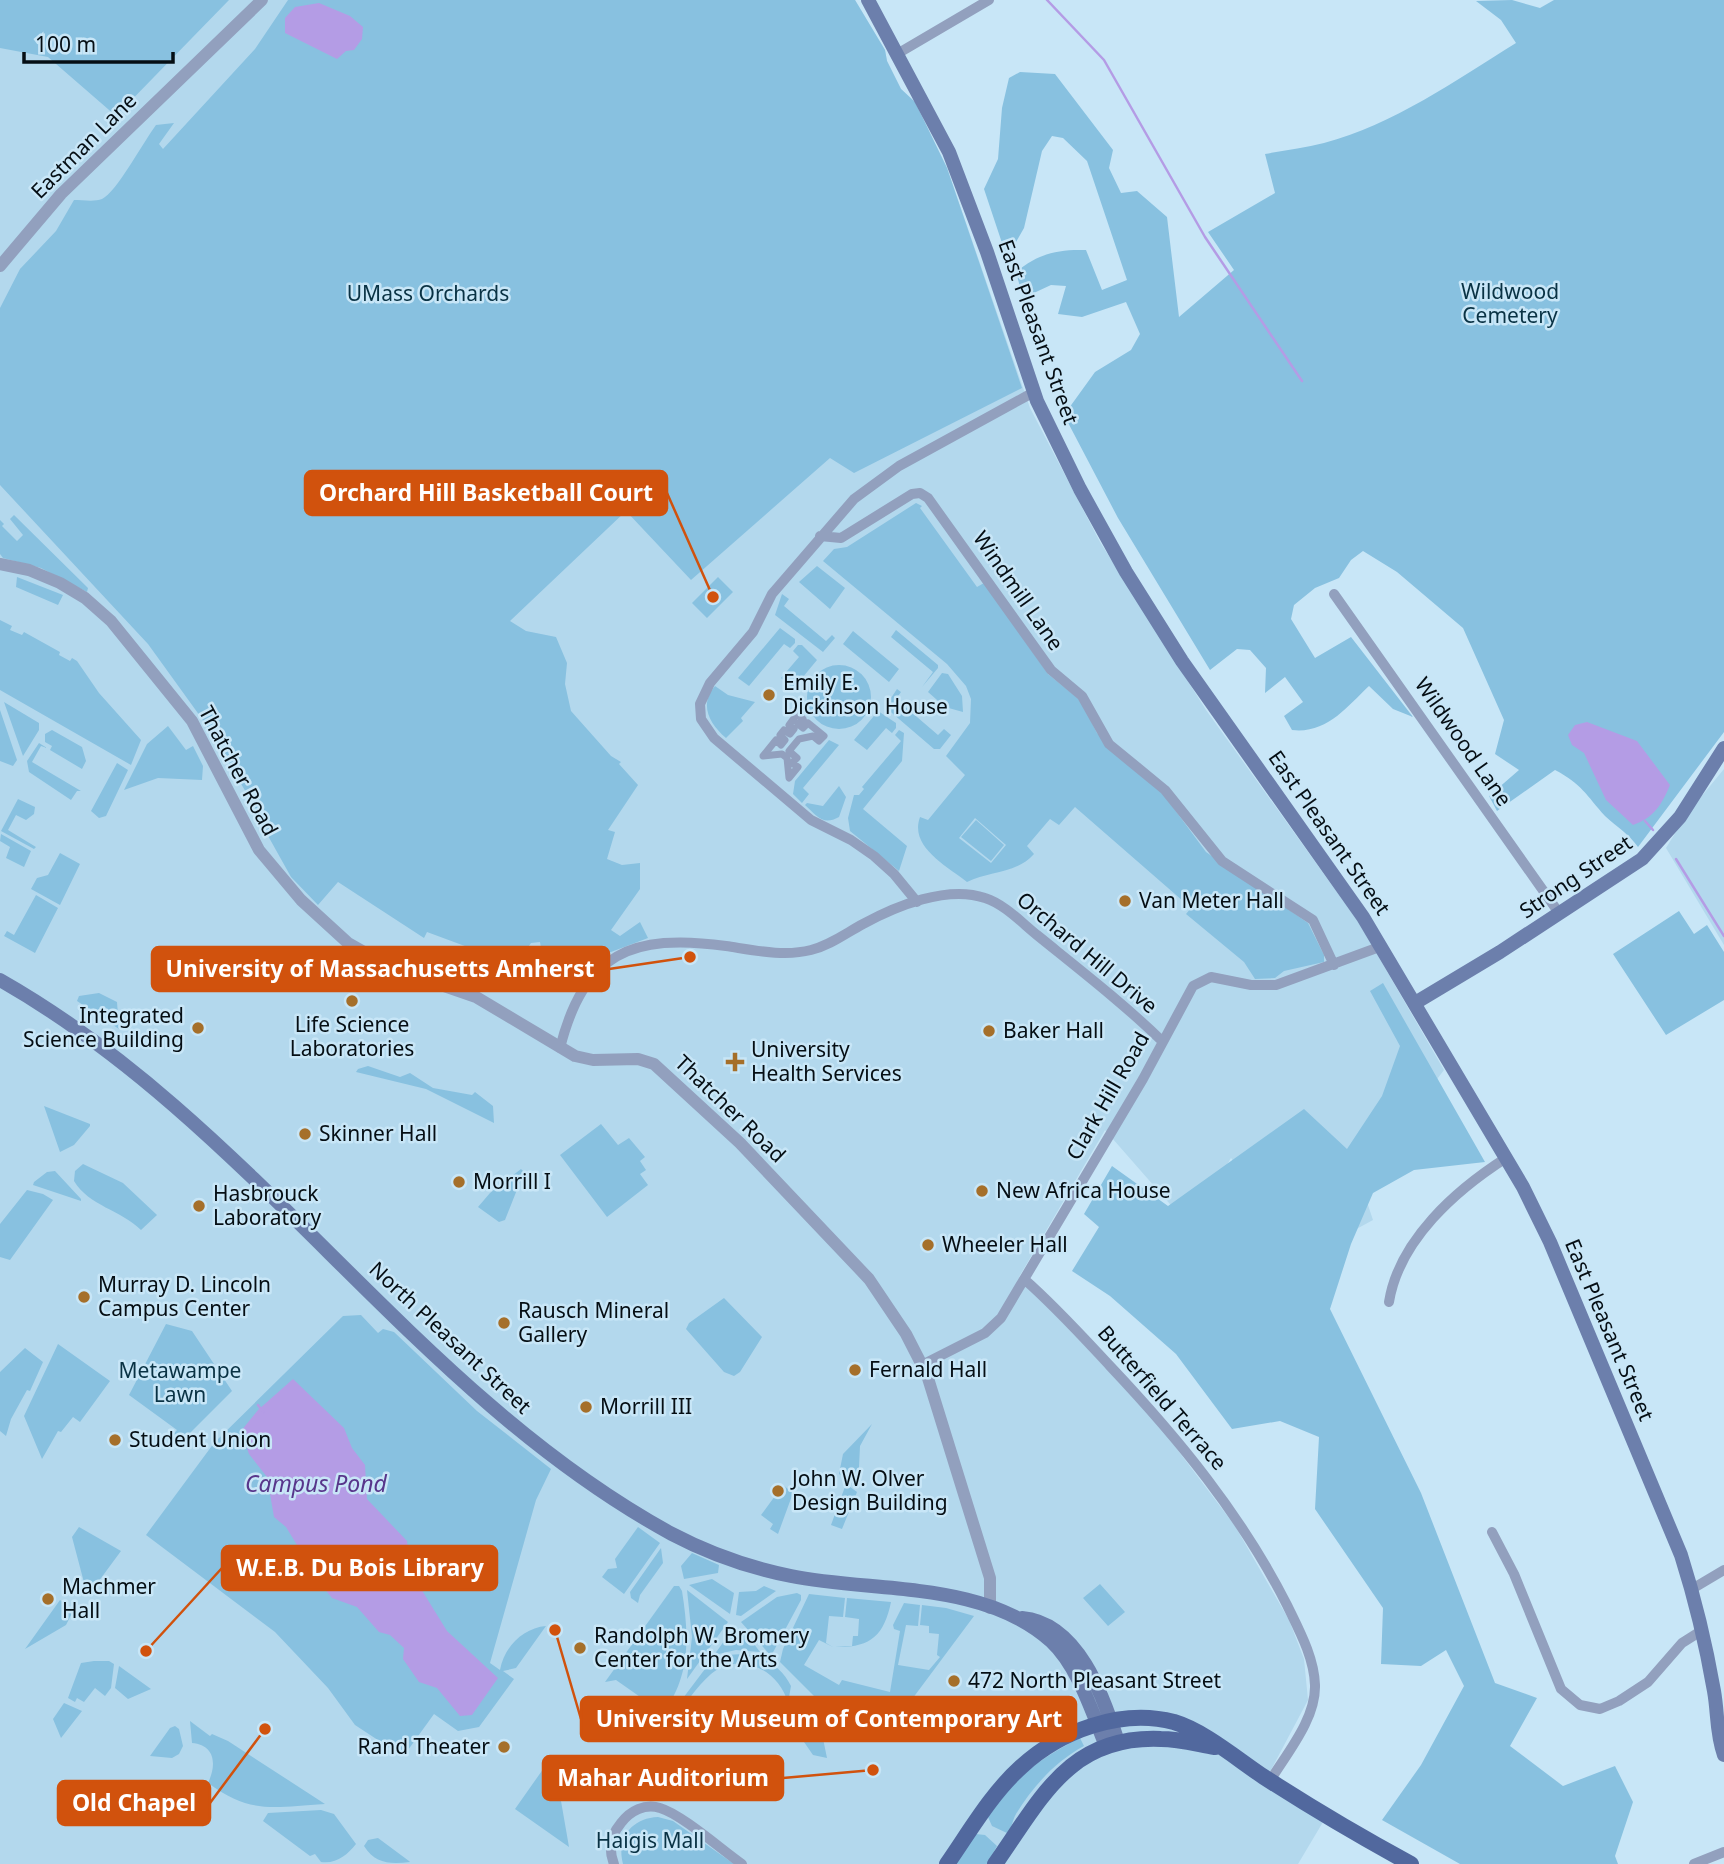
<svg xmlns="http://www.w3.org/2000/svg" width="1724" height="1864" viewBox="0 0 1724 1864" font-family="'Noto Sans',sans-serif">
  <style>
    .built { fill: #b3d8ed }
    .green { fill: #88c1e0; fill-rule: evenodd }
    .water { fill: #b49ce5 }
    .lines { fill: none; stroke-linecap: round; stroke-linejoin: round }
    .stream { stroke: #b49ce5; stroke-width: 2.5 }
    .pedestrian { stroke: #92a0be; stroke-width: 7 }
    .minor { stroke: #92a0be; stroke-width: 10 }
    .tertiary { stroke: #92a0be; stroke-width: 12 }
    .secondary { stroke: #6c7fac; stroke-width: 14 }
    .primary { stroke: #51689e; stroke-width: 16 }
    .poi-dot { fill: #a56f2a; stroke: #c8e6f7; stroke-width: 2.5 }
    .labels { text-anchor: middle; stroke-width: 5; stroke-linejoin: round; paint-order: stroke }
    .street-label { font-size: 21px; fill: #050e14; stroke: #c8e6f7 }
    .park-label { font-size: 21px; fill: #093244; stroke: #c8e6f7 }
    .poi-label { font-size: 21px; fill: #050e14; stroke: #c8e6f7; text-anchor: start }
    .water-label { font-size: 23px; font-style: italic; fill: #58368b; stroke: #c8e6f7 }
    .leader { fill: none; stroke: #d1520d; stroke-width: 2.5 }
    .callout-dot { fill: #d1520d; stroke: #c8e6f7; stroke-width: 2.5 }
    .callout { fill: #d1520d; stroke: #d1520d; stroke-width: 2.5 }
    .callout-label { font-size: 23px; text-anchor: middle; font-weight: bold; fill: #fff }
  </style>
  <rect width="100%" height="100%" fill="#c8e6f7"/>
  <!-- built -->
  <path class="built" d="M0,0H855L885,50L887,61L901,89L915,102L947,168L1030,408L1100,542L1206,710L1359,923L1444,1070L1360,1181L1373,1220L1305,1257L1231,1158L1190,1227L1105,1130L1019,1277L1155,1420L1235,1526L1289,1620L1304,1659L1308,1700L1263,1785L1323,1822L1298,1864H0Z
    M1724,769V945L1666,848L1687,814Z"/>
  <!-- green -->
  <path class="green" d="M0,0H229L116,116L48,57L0,48Z
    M288,0H855L885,50L887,61L901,89L915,102L947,168L1022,388L854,473L830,458L691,580L626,511L510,621L526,631L556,637L567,663L565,684L571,711L611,756L621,762L619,764L638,785L608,830L615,832L607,859L622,865L640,863V889L611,930L620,936L640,922L648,938L603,955L577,979C546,976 545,973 540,942L531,943L516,965L427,932L424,938L338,882L318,905L291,877L267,834L266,826L205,723L148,644L0,485V308L20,269L56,231L74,200C82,200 95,202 102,199C116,193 144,141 156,125L174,123L159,144L163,149L255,49Z
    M1512,0L1540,8L1554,0H1724V732L1638,847C1629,834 1617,827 1605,816C1586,795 1582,784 1555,770L1497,811L1489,796L1519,770L1495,754L1504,720L1463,628L1397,572L1363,551L1351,560L1339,578L1315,588L1294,605L1291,619L1315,658L1351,637L1413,717L1393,709L1369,686C1346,708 1326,734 1292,730L1284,716L1303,702L1285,677L1265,693L1266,668L1250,650L1237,649L1210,670L1118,518L1064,415L1095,372L1131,350L1140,334L1126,302L1082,317L1058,314L1066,286L1051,285L1023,298L1016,272C1038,254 1057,249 1086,250L1102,290L1127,280L1087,161L1063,138L1052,136L1042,151L1024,228L1007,258L984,189L998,159L1002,108L1009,78L1020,72L1055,74L1113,150L1109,168L1121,193L1137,191L1167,217L1179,317L1234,270L1208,232L1275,193L1265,154C1285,150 1305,148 1324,143C1393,125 1456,80 1516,43L1501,20L1476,1Z
    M916,503L922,506L920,508L977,587L984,583L1048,674L1081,701L1097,733L1158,787L1206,852L1308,923L1324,955V962L1284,971L1275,978L1255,979L1244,962L1186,914L1191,908L1075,807L1059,825L1050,819L1027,846L1034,854C1018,873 990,871 967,882C947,866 909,847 920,817L928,820L965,775L946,756L970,723L971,699L966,686L947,664L823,561L834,549L847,547ZM975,818L1006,845L991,863L959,838Z
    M14,515L88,588L87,592L41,568L3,558L0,554V520L4,524L2,526L17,541L23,535L10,519Z
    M817,566L845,588L830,609L799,582Z
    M17,577L63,595L58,605L16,587Z
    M718,577L733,592L707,618L692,603Z
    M782,594L789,599L784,606L826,641L832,635L835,638L823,652L775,615Z
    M0,620L12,626L10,630L22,635L24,632L60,652L59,655L70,661L72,658L77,661L99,693L141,740L131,765L0,690Z
    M780,628L795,639V643L790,648L784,644L749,686L738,678Z
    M896,630L938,665V668L922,687L933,672L891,637Z
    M853,631L899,669L889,682L843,644Z
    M798,645H802L817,660L793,689L781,678L799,657L793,651Z
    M807 697a32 32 0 1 1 64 0a32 32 0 1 1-64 0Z
    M942,673L948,674L962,696L963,712L945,707L928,692Z
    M715,686L728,695L755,702L741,718L743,721L726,738C709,723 699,705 715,686Z
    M897,689L901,692L896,699L938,735L944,729L951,735L940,749H934L885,707Z
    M4,702L39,723V730L23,756Z
    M0,710L17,760L13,766L0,761Z
    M878,711L896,723V728L892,733L886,728L867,750L854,740Z
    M168,726L186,750L193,746L203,766L202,780L158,778L124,790L147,744Z
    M52,730L82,747L86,761L82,769L50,750L52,746L45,742V734Z
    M899,730L904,733L902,761L863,809L907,846L899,871L850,831L848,818L854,795H859L864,789L862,787L901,741L895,735Z
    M829,740L839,745L803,788L809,794L802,803L793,794L795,781Z
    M39,743L47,748L41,746L32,762L81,791H77L71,800L29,772L27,761Z
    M117,763L128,770L106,816L99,818L91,811Z
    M839,786L846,797L839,817C823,826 817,816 805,805L807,803L823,806Z
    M18,799L35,807L34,814L26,820L16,815L8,830L36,847L34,849L1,831Z
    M976,820L1004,845L991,861L961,837Z
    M1,834L31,851L24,867L6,858L10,847L0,841Z
    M60,853L80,864L60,905L31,889L37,878L48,875Z
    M36,895L58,908L35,953L4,936L7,931L14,935Z
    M1679,911L1694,934L1707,925L1724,952V1000L1666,1035L1613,954Z
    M1383,983L1485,1162L1414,1170L1373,1193L1351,1244L1330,1309L1421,1493L1495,1683L1537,1698L1510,1746L1563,1786L1615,1766L1633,1802L1615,1856L1618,1864H1460L1382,1820L1421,1765L1464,1686L1446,1650L1421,1666L1381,1664L1383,1608L1315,1509L1319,1437L1280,1421L1232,1429L1176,1354L1110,1296L1072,1271L1099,1227L1084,1214L1112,1166L1168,1206L1304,1109L1347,1149L1382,1096L1400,1046L1370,991Z
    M99,993L117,1002L119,1029L77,1001L79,996Z
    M368,1066L400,1077L410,1073L433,1088L472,1095L475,1092L493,1106L494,1123L426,1089L356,1072L358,1069Z
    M44,1106L90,1124V1126L74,1145L60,1152Z
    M601,1124L618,1145L629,1138L645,1157L640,1161L646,1170L640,1174L648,1185L607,1217L560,1155Z
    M83,1164L123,1183L157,1215L141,1230C121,1210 89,1206 74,1181L75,1171Z
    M521,1169L524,1172L505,1220L499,1222L478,1207L490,1193Z
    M55,1171L81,1199V1201L33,1185L34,1182L47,1172Z
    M27,1190L43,1194L53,1200L10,1260L0,1257V1224Z
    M724,1298L762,1337L740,1372L734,1376L724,1372L686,1329L689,1323Z
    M361,1315L378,1333L383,1329L394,1332L477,1411L551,1469L536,1500L490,1663L500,1670C504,1647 523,1628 546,1626L516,1668L503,1671L514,1679L479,1727L458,1731L434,1714L408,1750H393L355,1725L328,1688L275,1632L146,1535L214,1443L343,1316Z
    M166,1324L192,1331L232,1391L179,1444L170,1438L177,1430L129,1395Z
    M58,1344L110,1381L80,1422L73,1417L61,1432L58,1431L42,1459L24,1416Z
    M25,1348L43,1362L30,1391L27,1390L11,1419L6,1436L0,1431V1372Z
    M872,1424L860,1446L858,1488L839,1474L843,1454Z
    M846,1484L857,1492L842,1529L831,1525Z
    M783,1485L793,1493L778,1534L770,1529L773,1524L761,1515Z
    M79,1527L121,1551L90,1593L86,1590L72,1537Z
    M638,1527L660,1543L624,1594L602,1577L608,1569L617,1568L615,1559Z
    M661,1548L663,1563L640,1595L638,1603L631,1598L630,1592Z
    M692,1553L719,1565L718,1573L684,1579L681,1566Z
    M712,1579L734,1593L730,1614L689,1585Z
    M1100,1584L1125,1612L1108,1626L1083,1598Z
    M674,1586H679L682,1591C689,1635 691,1676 663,1713L616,1680L605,1682Z
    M764,1586L776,1591L741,1616L736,1615L739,1592L756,1591Z
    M687,1590L728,1622L687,1679L692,1637Z
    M797,1593L801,1595V1600L771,1656L741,1622L777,1597Z
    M809,1594L845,1598L843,1617L829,1616L826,1643L833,1647L819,1640L804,1665L839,1685L842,1680L890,1692L900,1631L894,1629L893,1625L904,1603L920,1605L918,1626L906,1625L898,1665L929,1670L940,1657L937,1655L939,1634L929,1633V1626L920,1625L922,1605L946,1608L974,1616L904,1710L856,1720L817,1699L780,1662L783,1649Z
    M847,1598L891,1602C884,1636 870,1648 835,1647L852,1646L853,1636H858L859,1619L845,1617Z
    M60,1600L73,1611L66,1625L25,1649Z
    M735,1626L748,1636L760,1652L736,1650L714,1655Z
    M729,1655C755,1651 779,1662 791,1686L788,1703C779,1670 740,1650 711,1674C696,1687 684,1706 672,1722L668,1718L708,1665Z
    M94,1661H109L114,1664L111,1688L105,1696L95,1688L84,1702L77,1698L75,1702L68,1698L81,1663Z
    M119,1666L151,1689L128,1699L115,1688Z
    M64,1703L82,1711L61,1738L53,1719Z
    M819,1719L827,1758L813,1755L804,1742L808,1727Z
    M190,1721L210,1736L212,1734L228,1741L325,1804C273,1807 252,1815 208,1783C217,1764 215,1745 192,1743Z
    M175,1726L179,1729L183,1746L179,1754L172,1758L150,1756L170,1728Z
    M1080,1738L1084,1746C1056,1761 1033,1786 1016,1814C1012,1821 1013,1826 1007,1833L992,1826L988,1817C1016,1776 1037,1760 1080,1738Z
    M553,1755L569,1847L515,1809Z
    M321,1810L334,1814L356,1844C347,1855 337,1864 321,1862L315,1854L310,1856L263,1821L268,1813Z
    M658,1817L673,1821L734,1864H623C616,1838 632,1818 658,1817Z
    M976,1834L985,1835L997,1846L987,1864H954Z
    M378,1838L409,1861L410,1862C390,1864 375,1864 364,1846L368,1840Z"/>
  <!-- water -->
  <path class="water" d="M319,3L350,16L363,27L362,39L354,50L346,51L337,59L285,33V18L295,7Z
    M1587,722L1637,741L1670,785C1662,804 1654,818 1633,825L1606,800L1584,753L1572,745L1568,735L1575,725Z
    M293,1379L344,1428L352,1448L365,1465L367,1499L407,1541L410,1571L447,1631L498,1678L472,1715L460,1716L437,1688L419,1682L403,1659L404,1648L390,1635L379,1632L357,1607L332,1598L307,1567L308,1563L286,1527L274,1517L267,1477L249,1454L241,1431L258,1410Z"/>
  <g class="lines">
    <!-- stream -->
    <path class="stream" d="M1047,0L1104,60L1205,237L1302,381
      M1645,821L1653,830
      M1676,859L1724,936
      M258,1405L263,1412"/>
    <!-- pedestrian -->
    <path class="pedestrian" d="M797,714L803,719L798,724L803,728L808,723L824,736L819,741L813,736L799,739L789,751L797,758L792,763L798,767L789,778L787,758L782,754L763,756L776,740L781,745L785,740L780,735L784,730L790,734L794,729L789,725Z"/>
    <!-- minor -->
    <path class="minor" d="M897,54L989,0
      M820,536L841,538L912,494L920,493L928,498L1051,670L1082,696L1109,744L1165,790L1222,861L1313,920L1334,965
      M1334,594L1559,913
      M917,902L894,874L874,856L851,840L811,820L714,738L701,719L700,704L710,683L753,632L772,594L854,499L899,466L1034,392
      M560,1048C584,953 632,933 726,946C753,950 784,957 811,950C831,945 846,933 863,924C896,906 947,885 985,898C1004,904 1021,922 1037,935C1079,969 1123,1003 1162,1041
      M1024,1279C1055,1306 1082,1336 1110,1366C1179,1439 1242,1516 1287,1605C1299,1630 1314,1657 1315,1685C1316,1719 1287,1753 1270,1781
      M1389,1302C1399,1240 1456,1190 1506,1158
      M922,1365L985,1333L1001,1318L1143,1079L1193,986L1211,977L1251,985H1276L1382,946
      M1492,1532L1514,1574L1561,1689L1580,1705L1600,1709L1619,1701L1648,1682L1682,1643L1701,1631
      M1692,1589L1724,1570
      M614,1864C608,1849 611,1835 621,1823C630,1811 645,1803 660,1808C681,1814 722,1850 742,1864
      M1694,1864L1724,1852"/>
    <!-- tertiary -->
    <path class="tertiary" d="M0,266L61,194L262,0
      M0,564L29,570L60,583L85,598L111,621L192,721L259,850L301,900L348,943L392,968L476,997L575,1056L593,1060L638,1059L654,1064L740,1143L869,1279L906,1334L927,1375L990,1578V1608"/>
    <!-- secondary -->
    <path class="secondary" d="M868,0L949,152L987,252L1037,401L1080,489L1126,572L1182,661L1363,917L1523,1187L1550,1242L1681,1555C1695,1599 1706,1645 1714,1691C1718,1713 1716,1733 1724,1755
      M0,980C256,1125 413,1393 672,1534C708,1553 751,1568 791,1576C875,1593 983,1580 1051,1641C1078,1666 1092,1712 1106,1746
      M1415,1003L1500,952L1642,859L1680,817L1724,748
      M1022,1618C1078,1623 1103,1695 1118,1742"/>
    <!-- primary -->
    <path class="primary" d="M947,1864C970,1831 991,1794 1021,1767C1060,1731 1121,1708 1174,1722C1204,1731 1237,1759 1264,1777C1312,1808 1361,1837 1411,1864
      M995,1864C1041,1799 1069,1735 1161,1739C1179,1739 1197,1744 1215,1747"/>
  </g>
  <!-- markers -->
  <g class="poi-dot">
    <circle cx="769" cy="695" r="7"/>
    <circle cx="1125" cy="901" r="7"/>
    <circle cx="352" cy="1001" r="7"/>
    <circle cx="198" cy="1028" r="7"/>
    <circle cx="989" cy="1031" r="7"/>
    <path d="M731.5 1051.5h7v7h7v7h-7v7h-7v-7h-7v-7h7z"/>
    <circle cx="305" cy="1134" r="7"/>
    <circle cx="459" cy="1182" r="7"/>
    <circle cx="982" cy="1191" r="7"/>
    <circle cx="199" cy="1206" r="7"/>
    <circle cx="928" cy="1245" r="7"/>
    <circle cx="84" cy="1297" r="7"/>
    <circle cx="504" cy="1323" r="7"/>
    <circle cx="855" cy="1370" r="7"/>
    <circle cx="586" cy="1407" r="7"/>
    <circle cx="115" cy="1440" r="7"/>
    <circle cx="778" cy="1491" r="7"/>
    <circle cx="48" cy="1599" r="7"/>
    <circle cx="580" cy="1648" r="7"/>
    <circle cx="954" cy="1681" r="7"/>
    <circle cx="504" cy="1747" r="7"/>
  </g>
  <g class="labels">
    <!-- street labels -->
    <g class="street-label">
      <text transform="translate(84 146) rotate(-45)" y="7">Eastman Lane</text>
      <text transform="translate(1038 332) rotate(70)" y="7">East Pleasant Street</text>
      <text transform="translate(1018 591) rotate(55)" y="7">Windmill Lane</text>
      <text transform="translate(1463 742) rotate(55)" y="7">Wildwood Lane</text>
      <text transform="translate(238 771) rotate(62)" y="7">Thatcher Road</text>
      <text transform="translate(1329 833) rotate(55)" y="7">East Pleasant Street</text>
      <text transform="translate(1576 877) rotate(-34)" y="7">Strong Street</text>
      <text transform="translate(1087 953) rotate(40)" y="7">Orchard Hill Drive</text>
      <text transform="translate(1108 1096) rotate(-60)" y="7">Clark Hill Road</text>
      <text transform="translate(730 1109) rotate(44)" y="7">Thatcher Road</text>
      <text transform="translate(1609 1330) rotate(67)" y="7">East Pleasant Street</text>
      <text transform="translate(450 1338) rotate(43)" y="7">North Pleasant Street</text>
      <text transform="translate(1162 1398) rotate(49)" y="7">Butterfield Terrace</text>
    </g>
    <!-- park labels -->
    <g class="park-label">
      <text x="1510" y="299">Wildwood<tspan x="1510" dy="24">Cemetery</tspan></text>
      <text x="428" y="301">UMass Orchards</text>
      <text x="180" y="1378">Metawampe<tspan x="180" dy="24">Lawn</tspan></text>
      <text x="650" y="1848">Haigis Mall</text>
    </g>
    <!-- poi labels -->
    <g class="poi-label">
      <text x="783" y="690">Emily E.<tspan x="783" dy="24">Dickinson House</tspan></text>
      <text x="1139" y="908">Van Meter Hall</text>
      <text x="184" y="1023" text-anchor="end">Integrated<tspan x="184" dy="24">Science Building</tspan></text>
      <text x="352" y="1032" text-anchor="middle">Life Science<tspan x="352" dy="24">Laboratories</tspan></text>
      <text x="1003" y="1038">Baker Hall</text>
      <text x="751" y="1057">University<tspan x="751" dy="24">Health Services</tspan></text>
      <text x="319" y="1141">Skinner Hall</text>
      <text x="473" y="1189">Morrill I</text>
      <text x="996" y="1198">New Africa House</text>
      <text x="213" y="1201">Hasbrouck<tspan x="213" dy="24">Laboratory</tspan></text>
      <text x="942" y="1252">Wheeler Hall</text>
      <text x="98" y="1292">Murray D. Lincoln<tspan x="98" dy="24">Campus Center</tspan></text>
      <text x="518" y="1318">Rausch Mineral<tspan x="518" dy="24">Gallery</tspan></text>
      <text x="869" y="1377">Fernald Hall</text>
      <text x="600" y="1414">Morrill III</text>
      <text x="129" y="1447">Student Union</text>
      <text x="792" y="1486">John W. Olver<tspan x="792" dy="24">Design Building</tspan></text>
      <text x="62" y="1594">Machmer<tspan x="62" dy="24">Hall</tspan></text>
      <text x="594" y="1643">Randolph W. Bromery<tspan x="594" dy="24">Center for the Arts</tspan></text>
      <text x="968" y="1688">472 North Pleasant Street</text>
      <text x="490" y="1754" text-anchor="end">Rand Theater</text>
    </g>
    <!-- water labels -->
    <g class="water-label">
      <text x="316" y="1492">Campus Pond</text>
    </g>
  </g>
  <!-- callouts -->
  <path class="leader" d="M713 597L667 493M690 957L609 969M146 1651L222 1568M555 1630L581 1719M873 1770L783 1778M265 1729L210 1803"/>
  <g class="callout-dot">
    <circle cx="713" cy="597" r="7"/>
    <circle cx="690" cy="957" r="7"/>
    <circle cx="146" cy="1651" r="7"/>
    <circle cx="555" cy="1630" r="7"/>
    <circle cx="873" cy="1770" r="7"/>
    <circle cx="265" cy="1729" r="7"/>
  </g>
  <g class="callout">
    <rect x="305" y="471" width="362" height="44" rx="7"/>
    <rect x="152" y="947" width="457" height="44" rx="7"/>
    <rect x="222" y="1546" width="275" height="44" rx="7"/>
    <rect x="581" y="1697" width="495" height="44" rx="7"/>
    <rect x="543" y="1756" width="240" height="44" rx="7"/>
    <rect x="58" y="1781" width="152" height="44" rx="7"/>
  </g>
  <g class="callout-label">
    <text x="486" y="501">Orchard Hill Basketball Court</text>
    <text x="380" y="977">University of Massachusetts Amherst</text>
    <text x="360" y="1576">W.E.B. Du Bois Library</text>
    <text x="829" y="1727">University Museum of Contemporary Art</text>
    <text x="663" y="1786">Mahar Auditorium</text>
    <text x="134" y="1811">Old Chapel</text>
  </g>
  <!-- scale -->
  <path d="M24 52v10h149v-10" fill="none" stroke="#050e14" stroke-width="3.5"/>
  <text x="35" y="52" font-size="21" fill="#050e14" stroke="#c8e6f7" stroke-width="5" paint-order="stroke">100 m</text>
</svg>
